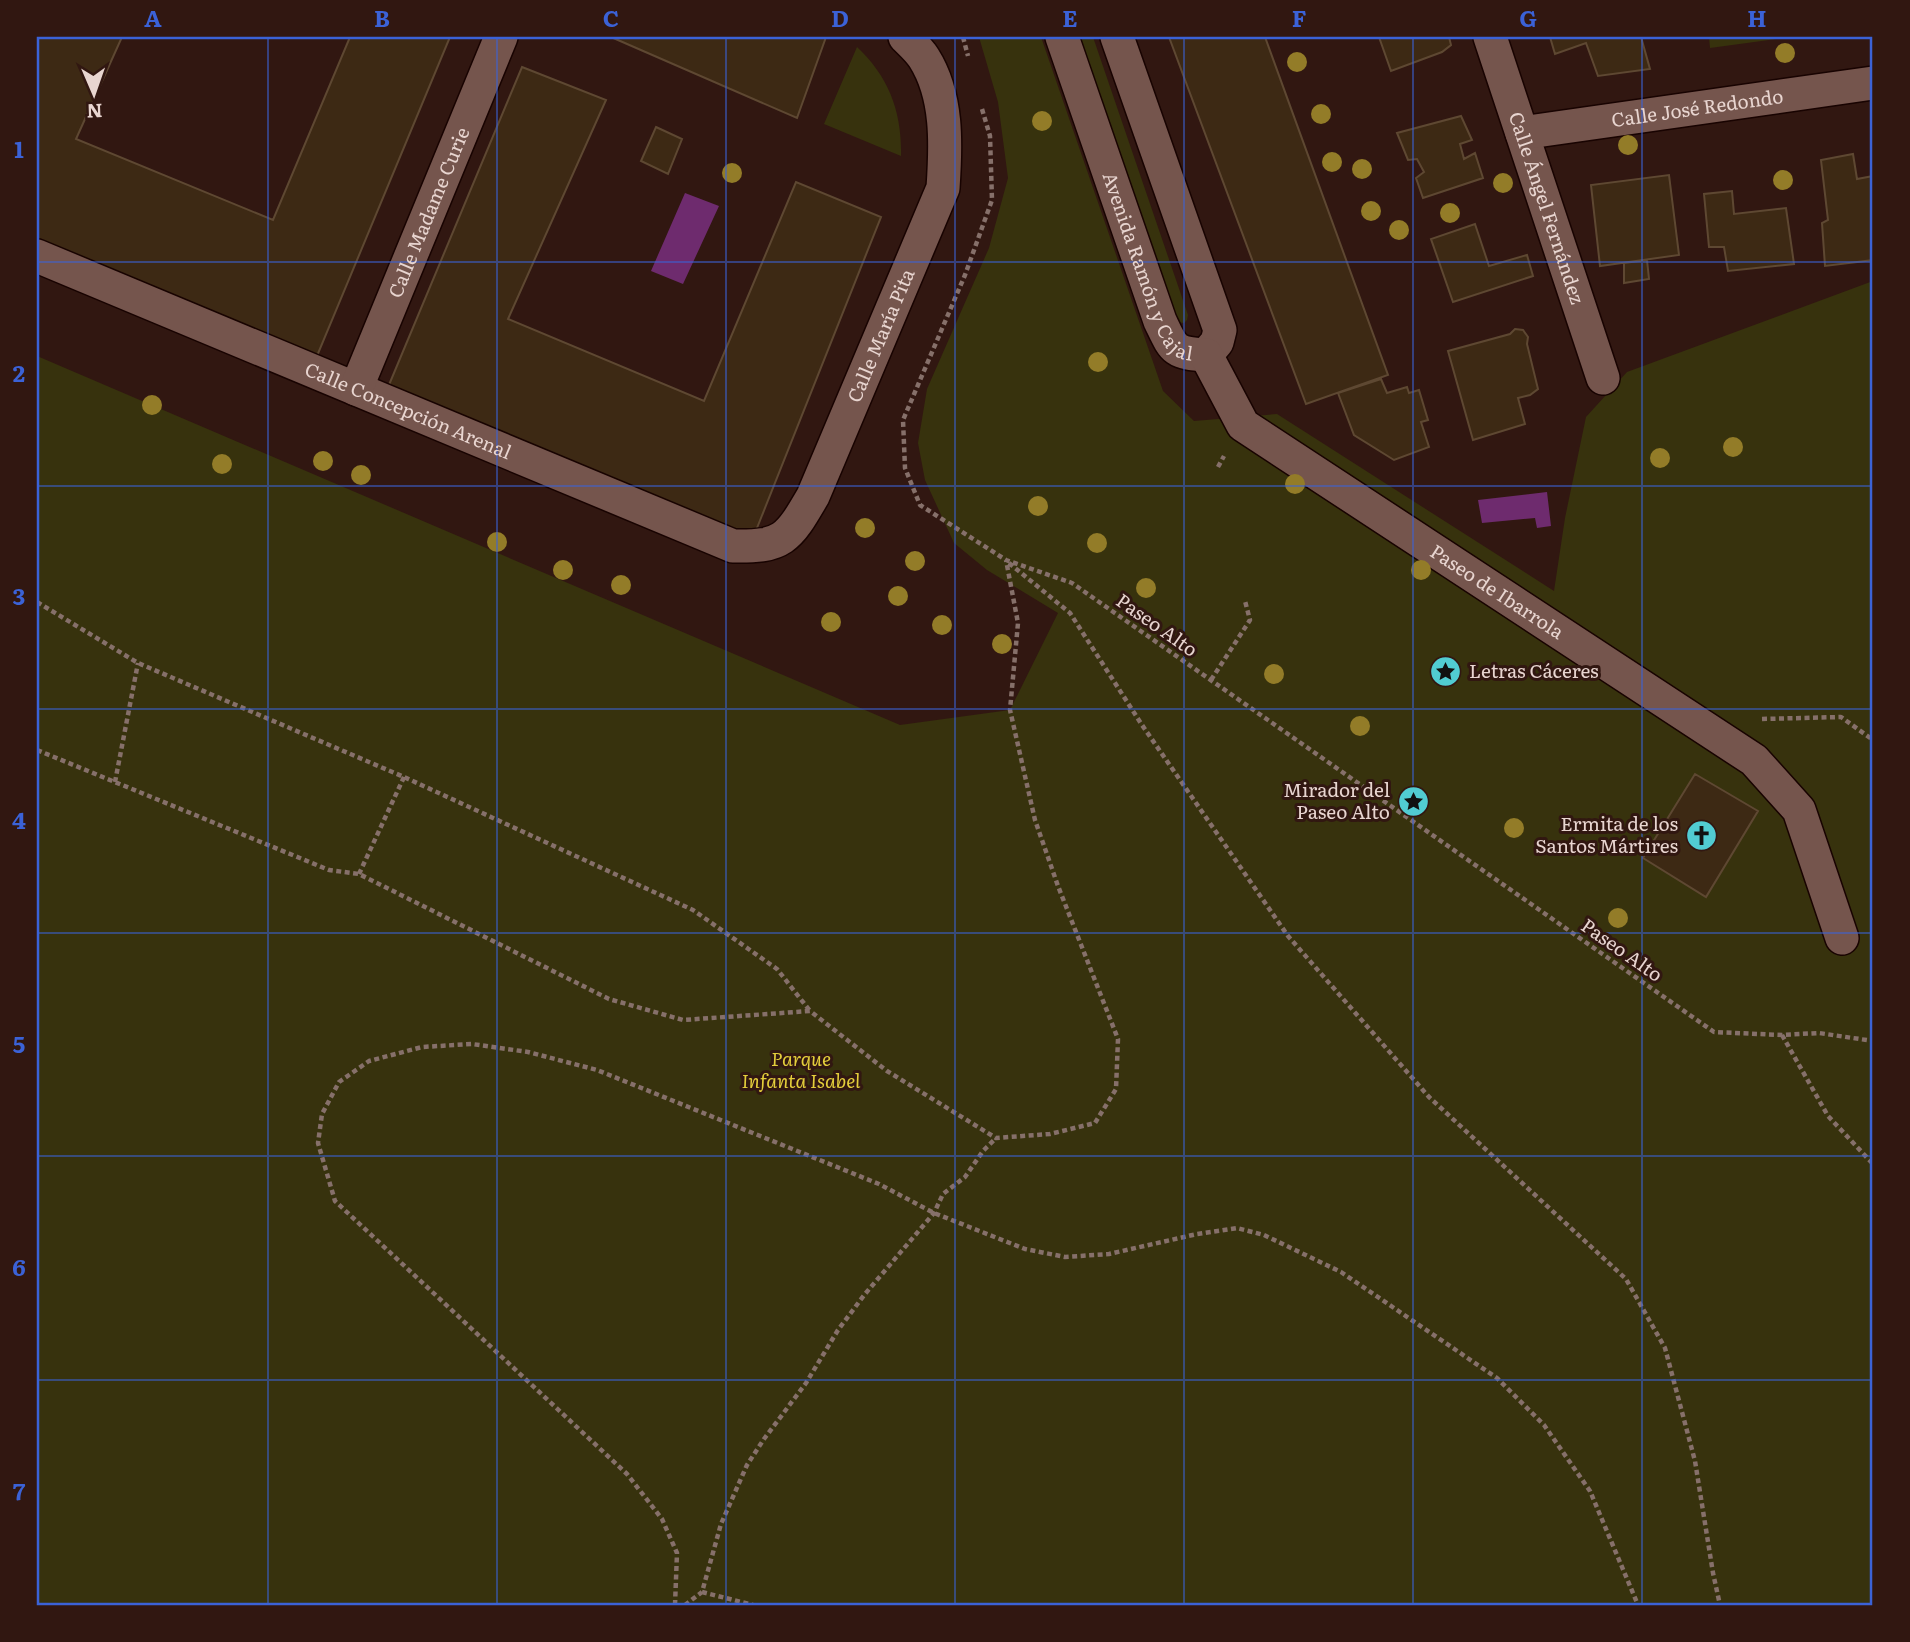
<svg xmlns="http://www.w3.org/2000/svg" width="1910" height="1642" font-family="Literata,serif">
<style>
.green{fill:#37320d}
.water{fill:#6e2b6e}
.building{fill:#3d2914;stroke:#5e4832;stroke-width:2}
.lines{fill:none;stroke-linecap:round;stroke-linejoin:round}
.minor-casing{stroke:#180301;stroke-width:36}
.path{stroke:#86706a;stroke-width:4.5;stroke-dasharray:5 3.5;stroke-linecap:butt}
.minor{stroke:#75554d;stroke-width:33}
.tree{fill:#937c28}
.grid{fill:none;stroke:#3b62d7;stroke-width:2;stroke-opacity:0.55}
.labels{text-anchor:middle;stroke-width:6;stroke-linejoin:round;paint-order:stroke}
.street-label{font-size:19px;fill:#e8d5d0;stroke:#311711}
.poi-label{font-size:19px;fill:#e8d5d0;stroke:#311711;text-anchor:end}
.park-label{font-size:19px;font-style:italic;fill:#e4ce3b;stroke:#311711}
.neatline{fill:none;stroke:#3b62d7;stroke-width:2.5}
.grid-label{font-size:23px;text-anchor:middle;font-weight:bold;fill:#3b62d7}
</style>
<rect width="100%" height="100%" fill="#311711"/>
<!-- green -->
<path class="green" d="M979,37H1041L1163,391L1194,421L1277,414L1554,591L1565,518L1586,417L1627,372L1873,281V1605H37V356L900,725L1010,710L1058,613L987,570L954,543L925,480L918,443L927,389L989,248L1008,178L998,102Z
M1077,37H1093L1188,315L1187,320L1184,323L1176,322Z
M1709,37H1791L1710,48Z
M857,47C889,77 902,112 901,156L824,124Z"/>
<!-- water -->
<path class="water" d="M685,193L719,206L683,284L651,271Z
M1547,492L1551,526L1537,528L1535,518L1482,523L1478,500Z"/>
<!-- building -->
<path class="building" d="M37,37H122L76,139L273,220L350,37H450L317,356L37,245Z
M611,37H826L797,118Z
M1169,37H1265L1388,375L1306,404Z
M1379,37H1449L1451,45L1442,52L1391,71Z
M1550,37H1641L1650,69L1598,76L1586,43L1555,54Z
M522,67L606,100L508,319L704,401L796,182L881,217L753,538L386,392Z
M1461,116L1472,140L1460,144L1464,159L1475,153L1483,178L1423,198L1416,178L1424,172L1417,159L1408,160L1397,133Z
M656,127L682,139L668,174L641,161Z
M1853,154L1857,179L1873,176V260L1825,266L1822,223L1828,220L1821,160Z
M1669,175L1679,255L1600,266L1591,185Z
M1732,191L1734,214L1786,208L1794,264L1728,271L1724,247H1709L1704,194Z
M1475,224L1489,266L1527,255L1533,276L1453,302L1431,239Z
M1647,260L1649,279L1624,283V263Z
M1515,329L1523,330L1528,337L1527,344L1538,389L1530,395L1518,398L1525,424L1473,440L1448,351L1510,334Z
M1381,379L1387,393L1407,387L1409,393L1419,390L1428,420L1421,422L1429,447L1394,460L1354,435L1338,393Z
M1695,774L1758,811L1706,897L1643,858Z"/>
<g class="lines">
<defs>
<g id="minor">
<path id="s1" d="M1062,37L1160,321C1174,350 1173,353 1206,355"/>
<path d="M1117,37L1220,330L1217,342L1206,355"/>
<path id="s2" d="M1490,37L1603,378"/>
<path id="s3" d="M1522,133L1873,83"/>
<path id="s4" d="M37,256L733,546C783,547 788,539 813,496L943,188C946,145 948,96 924,58C919,50 911,43 905,37"/>
<path id="s5" d="M1206,355L1243,425L1754,760L1799,810L1842,938"/>
<path id="s6" d="M356,389L501,37"/>
</g>
</defs>
<!-- minor casing -->
<use href="#minor" class="minor-casing"/>
<!-- path -->
<path class="path" d="M963,37L968,56
M982,109L990,136L992,200L965,275L903,420L905,468L920,505L1006,560L1072,583L1714,1032L1782,1035L1819,1033L1873,1041
M1218,467L1224,456
M1009,563L1070,613L1142,725L1288,936L1429,1097L1626,1279L1665,1348L1695,1461L1713,1573L1720,1605
M37,602L138,663L404,777L693,910L777,969L810,1011
M1211,680L1250,620L1245,601
M1762,719L1841,717L1873,740
M37,750L329,870L359,874L609,999L683,1020L810,1011L887,1071L996,1138L1050,1134L1095,1123L1116,1089L1118,1039L1058,886L1035,820L1010,710L1018,623L1006,560
M115,782L138,663
M359,874L404,777
M1782,1035L1828,1116L1873,1164
M702,1592L753,1605
M675,1605L677,1553L662,1519L627,1474L335,1201L318,1143L322,1114L339,1082L369,1061L422,1047L472,1044L528,1052L597,1070L879,1184L934,1213L1025,1249L1065,1257L1109,1254L1197,1234L1237,1228L1264,1235L1341,1272L1497,1378L1544,1425L1590,1491L1638,1605
M685,1605L702,1592L721,1524L747,1465L764,1439L806,1383L838,1330L865,1294L934,1213L943,1194L965,1177L983,1151L996,1138"/>
<!-- minor -->
<use href="#minor" class="minor"/>
</g>
<!-- trees -->
<g class="tree">
<circle cx="1785" cy="53" r="10"/>
<circle cx="1297" cy="62" r="10"/>
<circle cx="1321" cy="114" r="10"/>
<circle cx="1042" cy="121" r="10"/>
<circle cx="1628" cy="145" r="10"/>
<circle cx="1332" cy="162" r="10"/>
<circle cx="1362" cy="169" r="10"/>
<circle cx="732" cy="173" r="10"/>
<circle cx="1783" cy="180" r="10"/>
<circle cx="1503" cy="183" r="10"/>
<circle cx="1371" cy="211" r="10"/>
<circle cx="1450" cy="213" r="10"/>
<circle cx="1399" cy="230" r="10"/>
<circle cx="1098" cy="362" r="10"/>
<circle cx="152" cy="405" r="10"/>
<circle cx="1733" cy="447" r="10"/>
<circle cx="1660" cy="458" r="10"/>
<circle cx="323" cy="461" r="10"/>
<circle cx="222" cy="464" r="10"/>
<circle cx="361" cy="475" r="10"/>
<circle cx="1295" cy="484" r="10"/>
<circle cx="1038" cy="506" r="10"/>
<circle cx="865" cy="528" r="10"/>
<circle cx="497" cy="542" r="10"/>
<circle cx="1097" cy="543" r="10"/>
<circle cx="915" cy="561" r="10"/>
<circle cx="563" cy="570" r="10"/>
<circle cx="1421" cy="570" r="10"/>
<circle cx="621" cy="585" r="10"/>
<circle cx="1146" cy="588" r="10"/>
<circle cx="898" cy="596" r="10"/>
<circle cx="831" cy="622" r="10"/>
<circle cx="942" cy="625" r="10"/>
<circle cx="1002" cy="644" r="10"/>
<circle cx="1274" cy="674" r="10"/>
<circle cx="1360" cy="726" r="10"/>
<circle cx="1514" cy="828" r="10"/>
<circle cx="1618" cy="918" r="10"/>
</g>
<!-- grid -->
<path class="grid" d="M268,37V1605M497,37V1605M726,37V1605M955,37V1605M1184,37V1605M1413,37V1605M1642,37V1605M37,262H1873M37,486H1873M37,709H1873M37,933H1873M37,1156H1873M37,1380H1873"/>
<!-- icons -->
<defs>
<symbol id="sight-disc" viewBox="-11 -11 22 22"><circle r="9.5" fill="#51ccd2" stroke="#311711"/><path d="M0-6L1.8-2.2L6-1.7L2.9 1.2L3.7 5.4L0 3.3L-3.7 5.4L-2.9 1.2L-6-1.7L-1.8-2.2Z" fill="#111"/></symbol>
<symbol id="church-disc" viewBox="-11 -11 22 22"><circle r="9.5" fill="#51ccd2" stroke="#311711"/><path d="M-1.2-6h2.4v3.5h3.3v2.4h-3.3V6h-2.4V-.1h-3.3v-2.4h3.3Z" fill="#111"/></symbol>
</defs>
<g fill-rule="evenodd">
<use href="#sight-disc" x="1428" y="654" width="35" height="35"/>
<use href="#sight-disc" x="1396" y="784" width="35" height="35"/>
<use href="#church-disc" x="1684" y="818" width="35" height="35"/>
</g>
<g class="labels">
<!-- street labels -->
<g class="street-label">
<text dy="7" stroke="none"><textPath href="#s3" startOffset="177">Calle José Redondo</textPath></text>
<text dy="7" stroke="none"><textPath href="#s2" startOffset="180">Calle Ángel Fernández</textPath></text>
<text dy="7" stroke="none"><textPath href="#s6" startOffset="191">Calle Madame Curie</textPath></text>
<text dy="7" stroke="none"><textPath href="#s1" startOffset="247">Avenida Ramón y Cajal</textPath></text>
<text dy="7" stroke="none"><textPath href="#s4" startOffset="1031">Calle María Pita</textPath></text>
<text dy="7" stroke="none"><textPath href="#s4" startOffset="402">Calle Concepción Arenal</textPath></text>
<text dy="7" stroke="none"><textPath href="#s5" startOffset="383">Paseo de Ibarrola</textPath></text>
<text transform="translate(1157 625) rotate(35)" y="7">Paseo Alto</text>
<text transform="translate(1622 950) rotate(35)" y="7">Paseo Alto</text>
</g>
<!-- poi labels -->
<g class="poi-label">
<text x="1469" y="678" text-anchor="start">Letras Cáceres</text>
<text x="1390" y="797">Mirador del<tspan x="1390" dy="22">Paseo Alto</tspan></text>
<text x="1678" y="831">Ermita de los<tspan x="1678" dy="22">Santos Mártires</tspan></text>
</g>
<!-- park labels -->
<g class="park-label">
<text x="801" y="1066">Parque<tspan x="801" dy="22">Infanta Isabel</tspan></text>
</g>
</g>
<!-- border -->
<rect width="1910" height="1642" fill="none" stroke="#311711" stroke-width="77"/>
<!-- north arrow -->
<g transform="translate(94 94) rotate(178)" stroke="#311711" stroke-width="5" paint-order="stroke">
<path d="M0-5L12 26L0 18L-12 26Z" fill="#e8d5d0"/>
<text y="-10" font-size="19" font-weight="bold" text-anchor="middle" fill="#e8d5d0">N</text>
</g>
<rect x="38" y="38" width="1833" height="1566" class="neatline"/>
<g class="grid-label">
<text x="153" y="27">A</text>
<text x="382" y="27">B</text>
<text x="611" y="27">C</text>
<text x="840" y="27">D</text>
<text x="1070" y="27">E</text>
<text x="1299" y="27">F</text>
<text x="1528" y="27">G</text>
<text x="1757" y="27">H</text>
<text x="19" y="158">1</text>
<text x="19" y="382">2</text>
<text x="19" y="605">3</text>
<text x="19" y="829">4</text>
<text x="19" y="1053">5</text>
<text x="19" y="1276">6</text>
<text x="19" y="1500">7</text>
</g>
</svg>
